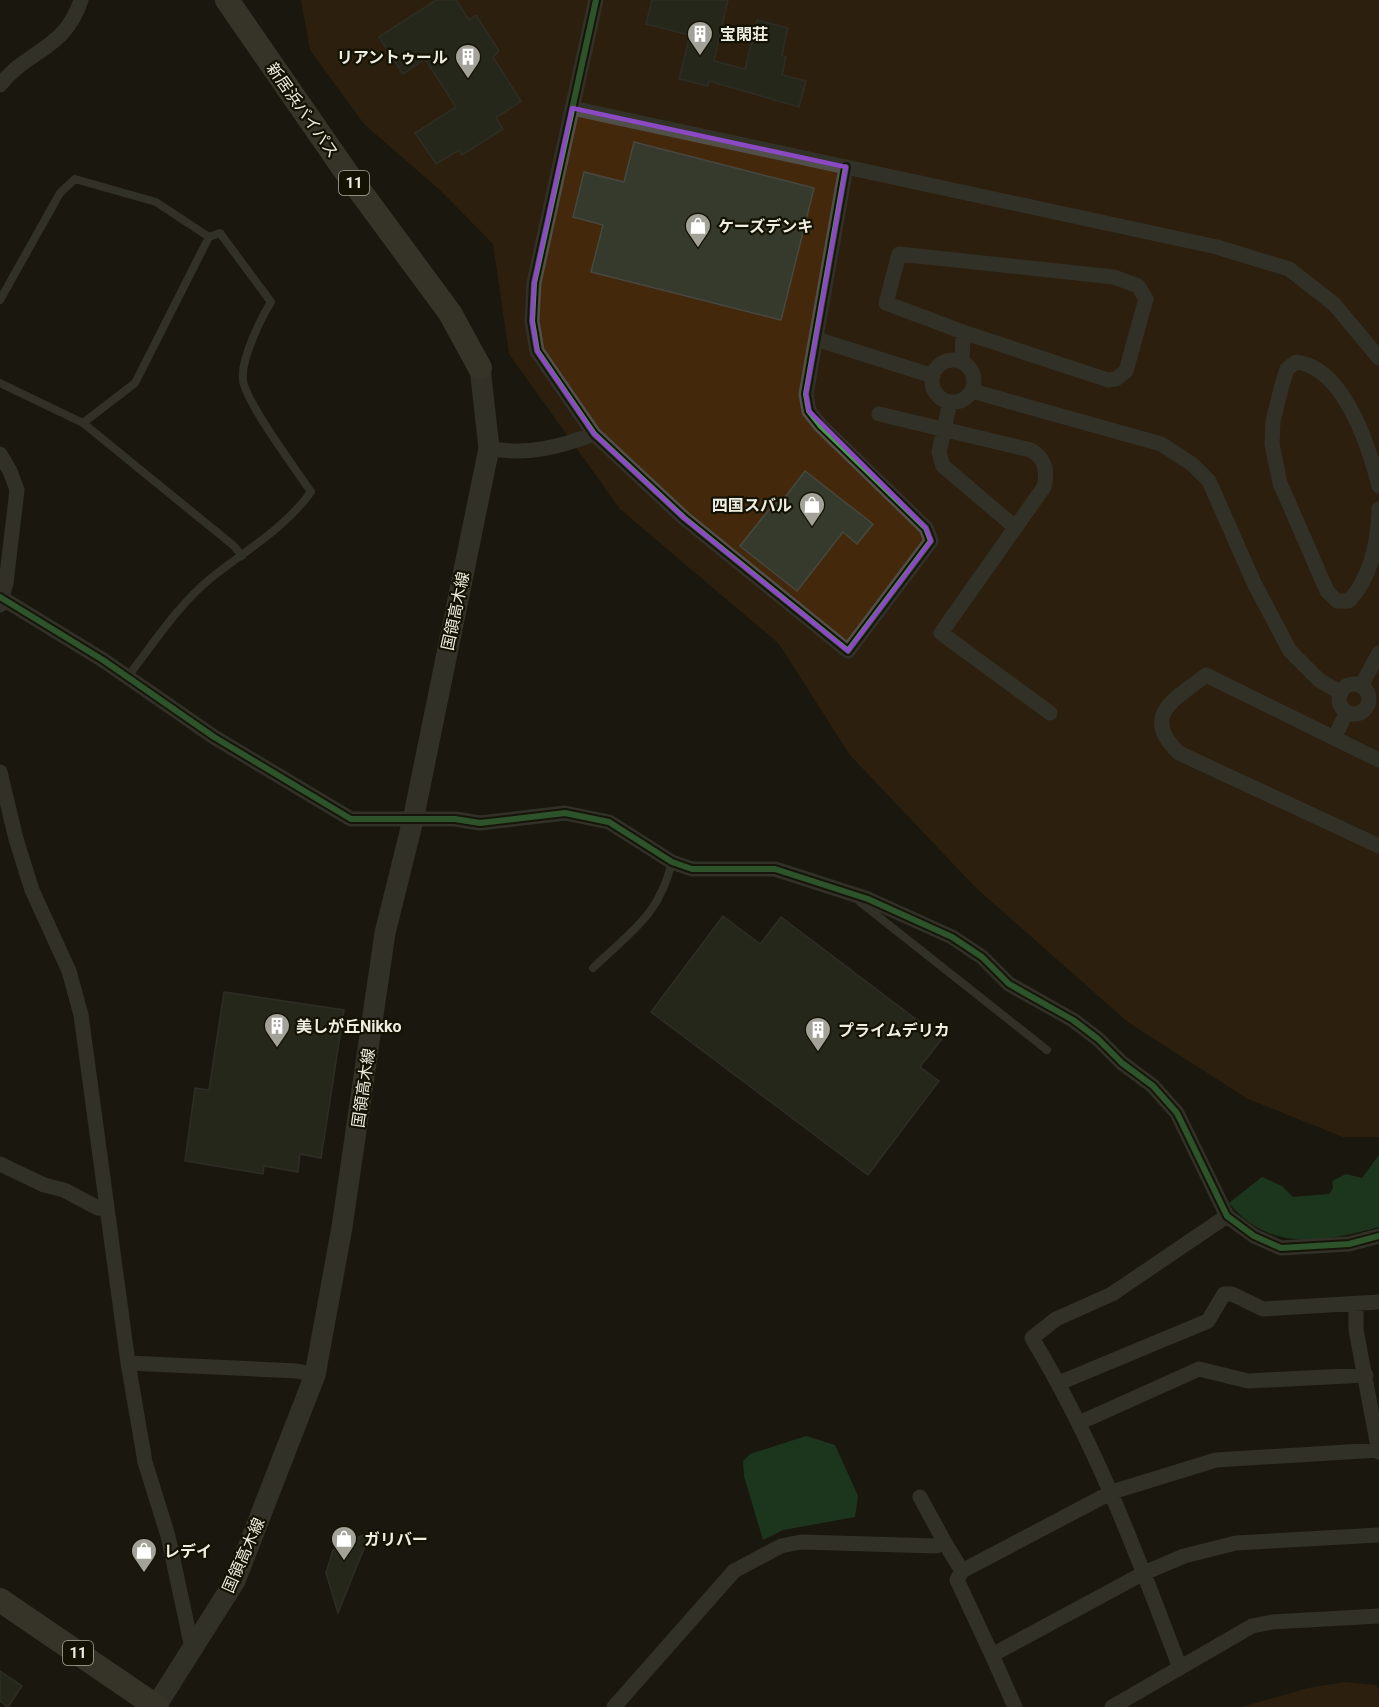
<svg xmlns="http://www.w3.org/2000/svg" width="1379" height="1707" font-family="Roboto,'Noto Sans JP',sans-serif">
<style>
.green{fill:#43280c}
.water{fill:#1f5c31}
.building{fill:#363a2c;stroke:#474840;stroke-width:1.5}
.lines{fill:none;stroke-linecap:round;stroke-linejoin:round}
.service{stroke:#505048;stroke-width:8}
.minor{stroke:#505048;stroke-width:15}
.secondary{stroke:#505048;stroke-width:21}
.trunk{stroke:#5a584b;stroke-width:24}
.cycleway-casing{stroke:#141303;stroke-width:10}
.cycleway{stroke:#469c4c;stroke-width:6}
.marked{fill:none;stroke:#8c49c4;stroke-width:4.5;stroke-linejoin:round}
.labels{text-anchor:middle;stroke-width:4.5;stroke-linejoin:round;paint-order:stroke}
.shield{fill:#141303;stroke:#acac9f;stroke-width:1.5}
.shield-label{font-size:15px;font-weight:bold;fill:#edede2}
.poi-label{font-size:16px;font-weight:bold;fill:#edede2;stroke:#141303;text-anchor:start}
.street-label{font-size:16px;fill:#edede2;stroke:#141303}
</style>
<rect width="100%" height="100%" fill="#19180e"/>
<!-- green -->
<path class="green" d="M301,0H1379V1137H1343L1248,1099L1129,1023L975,887L850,755L779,644L620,509L509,354L493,244L442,192L364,124L310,50Z
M1345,1682L1376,1685L1379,1689V1707H1242L1308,1688Z"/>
<!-- water -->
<path class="water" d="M1379,1155V1227C1323,1242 1270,1253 1229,1203L1262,1177L1282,1186L1293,1197L1329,1194L1333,1188L1332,1181L1346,1174L1362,1178Z
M806,1436L835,1445L858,1496L855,1517L783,1530L763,1540L744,1476L743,1461L750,1454Z"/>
<!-- building -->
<path class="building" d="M436,0H456L469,20L476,15L499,51L493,57L521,101L496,118L503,129L462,155L459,150L436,164L415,133L456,107L425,59L403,74L379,37Z
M652,0H728L714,61L745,69L757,20L788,28L782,55L786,57L782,75L806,81L799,107L709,81L708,86L679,79L690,35L646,24Z
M634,142L814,188L781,320L591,272L603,225L573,217L584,172L624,182Z
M805,471L873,524L857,544L843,532L797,591L740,546L775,502L780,504Z
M723,916L760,944L781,917L942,1039L920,1067L939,1081L868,1175L651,1012Z
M224,992L344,1010L321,1158L300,1154L298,1172L264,1166L263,1174L185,1161L195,1088L209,1090Z
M371,1531L338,1613L326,1573L333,1550Z
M0,1671L22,1686L8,1707L0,1701Z"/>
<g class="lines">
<!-- service -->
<path class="service" d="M0,300L60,193L75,179L156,202L209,237
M0,383L83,423L234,546L242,556
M83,423L135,383L209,237L220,233L271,302C261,318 240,361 243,380C246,403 295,468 311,492C284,529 246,550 211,578C178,605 154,643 128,676
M860,902L1047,1050
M593,968C631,931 659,916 672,862"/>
<!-- minor -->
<path class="minor" d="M596,0L534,283L532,321L537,351L594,434L684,518L848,651L931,541L926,528L820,425L809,411L806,394L846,167
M0,85C27,50 65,50 81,0
M572,108L1217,247L1289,269L1334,304L1379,358
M816,339L933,376
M932 381a21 21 0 1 1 42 0a21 21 0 1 1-42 0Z
M962,362L963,332L886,303L899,254L1114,277L1138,286L1146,299L1126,371L1116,379L1108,380L963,332
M972,391L1161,444L1192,464L1209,481L1254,583L1290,651L1319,680L1341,693
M950,402L939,452L943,466L1015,527
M879,414L1031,450C1045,459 1048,470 1044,487L941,633L1050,713
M489,448C525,456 560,447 594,434
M0,454L10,471L17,490L6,583L0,605
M1379,486C1369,447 1344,367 1296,362L1287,369L1282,385L1273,421L1272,444L1280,483L1327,591L1337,601H1349C1372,576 1378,542 1379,509
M0,597L103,660L214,737L351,819H455L480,823L565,813L609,822L672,862L692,869H775L868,899L952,937L982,957L1009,984L1073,1020L1098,1039L1122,1063L1153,1086L1177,1113L1227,1216L1254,1236L1281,1248L1349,1244L1379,1236
M1339 699a15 15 0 1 1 30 0a15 15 0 1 1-30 0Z
M1361,686L1379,653
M1347,712L1334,738L1379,760
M1334,738L1206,675C1176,699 1139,715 1179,753L1379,846
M0,772L16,839L32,890L69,971L81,1015L128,1363L145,1462L168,1536L192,1648
M0,1164L44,1185L64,1190L98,1208L107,1209
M1356,1304V1330L1379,1452
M128,1363L297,1371L315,1375
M1059,1383L1208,1321L1224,1294H1232L1263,1309L1379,1302
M1079,1423L1199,1369L1248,1381L1366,1375
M945,1543L962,1571L1112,1492L1216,1460L1379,1450
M962,1571L957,1580L992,1655L1144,1573L1184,1556L1236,1543L1379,1535
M992,1655L1015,1707
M1180,1668C1137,1554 1095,1442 1032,1338L1056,1319L1112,1294L1227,1216
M614,1707L734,1571L781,1546L801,1542L936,1546L945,1543L920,1497
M1112,1707L1252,1626L1272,1622L1379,1616"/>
<!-- secondary -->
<path class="secondary" d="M156,1706L235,1581L315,1375L342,1227L385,933L413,820L489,448L480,368"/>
<!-- trunk -->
<path class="trunk" d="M227,0L346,172L450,313L480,368
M0,1600L157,1707"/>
<defs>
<path id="cycleway" d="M596,0L534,283L532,321L537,351L594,434L684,518L848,651L931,541L926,528L820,425L809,411L806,394L846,167
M0,597L103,660L214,737L351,819H455L480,823L565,813L609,822L672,862L692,869H775L868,899L952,937L982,957L1009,984L1073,1020L1098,1039L1122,1063L1153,1086L1177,1113L1227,1216L1254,1236L1281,1248L1349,1244L1379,1236"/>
</defs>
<!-- cycleway casing -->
<use href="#cycleway" class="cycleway-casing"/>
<!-- cycleway -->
<use href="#cycleway" class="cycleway"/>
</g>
<!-- marked area -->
<path d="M0 0H1379V1707H0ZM572,108L846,167L806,394L809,411L926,528L931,541L848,651L684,518L594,434L537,351L532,321L534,283Z" fill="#19180e" fill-opacity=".55" fill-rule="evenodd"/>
<path class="marked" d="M572,108L846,167L806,394L809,411L926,528L931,541L848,651L684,518L594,434L537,351L532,321L534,283Z"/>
<!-- icons -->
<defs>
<symbol id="building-pin" viewBox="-11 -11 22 30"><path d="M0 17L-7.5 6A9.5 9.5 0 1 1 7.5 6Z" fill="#a3a298" stroke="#141303"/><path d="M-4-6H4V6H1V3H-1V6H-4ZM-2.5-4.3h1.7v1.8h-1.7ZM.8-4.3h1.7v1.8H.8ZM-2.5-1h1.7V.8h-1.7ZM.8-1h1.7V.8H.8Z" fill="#fff"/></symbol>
<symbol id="shop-pin" viewBox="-11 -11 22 30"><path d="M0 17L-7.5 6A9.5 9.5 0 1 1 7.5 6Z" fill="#a3a298" stroke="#141303"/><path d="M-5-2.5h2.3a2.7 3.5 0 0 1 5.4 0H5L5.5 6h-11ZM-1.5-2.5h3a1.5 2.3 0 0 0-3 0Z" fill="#fff"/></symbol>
</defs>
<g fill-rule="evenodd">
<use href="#building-pin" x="685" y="19" width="30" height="40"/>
<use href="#building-pin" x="453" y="42" width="30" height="40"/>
<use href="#shop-pin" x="683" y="211" width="30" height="40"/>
<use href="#shop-pin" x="797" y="490" width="30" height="40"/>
<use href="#building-pin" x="262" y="1011" width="30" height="40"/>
<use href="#building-pin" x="803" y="1015" width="30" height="40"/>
<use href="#shop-pin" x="329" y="1524" width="30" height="40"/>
<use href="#shop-pin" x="129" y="1536" width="30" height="40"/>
</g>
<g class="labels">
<!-- shield labels -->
<g class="shield">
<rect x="339" y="171" width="30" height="24" rx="4.5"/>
<rect x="63" y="1641" width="30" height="24" rx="4.5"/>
</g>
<g class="shield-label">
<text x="354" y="188">11</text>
<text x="78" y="1658">11</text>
</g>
<!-- poi labels -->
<g class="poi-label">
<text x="720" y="40">宝閑荘</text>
<text x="448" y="63" text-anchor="end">リアントゥール</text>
<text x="718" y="232">ケーズデンキ</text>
<text x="792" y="511" text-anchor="end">四国スバル</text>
<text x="296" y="1032">美しが丘Nikko</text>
<text x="838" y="1036">プライムデリカ</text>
<text x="364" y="1545">ガリバー</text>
<text x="164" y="1557">レデイ</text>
</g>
<!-- street labels -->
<g class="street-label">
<text transform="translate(303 110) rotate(55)" y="6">新居浜バイパス</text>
<text transform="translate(455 611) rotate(-78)" y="6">国領高木線</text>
<text transform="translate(363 1088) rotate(-82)" y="6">国領高木線</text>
<text transform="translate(243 1555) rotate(-66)" y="6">国領高木線</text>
</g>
</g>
</svg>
